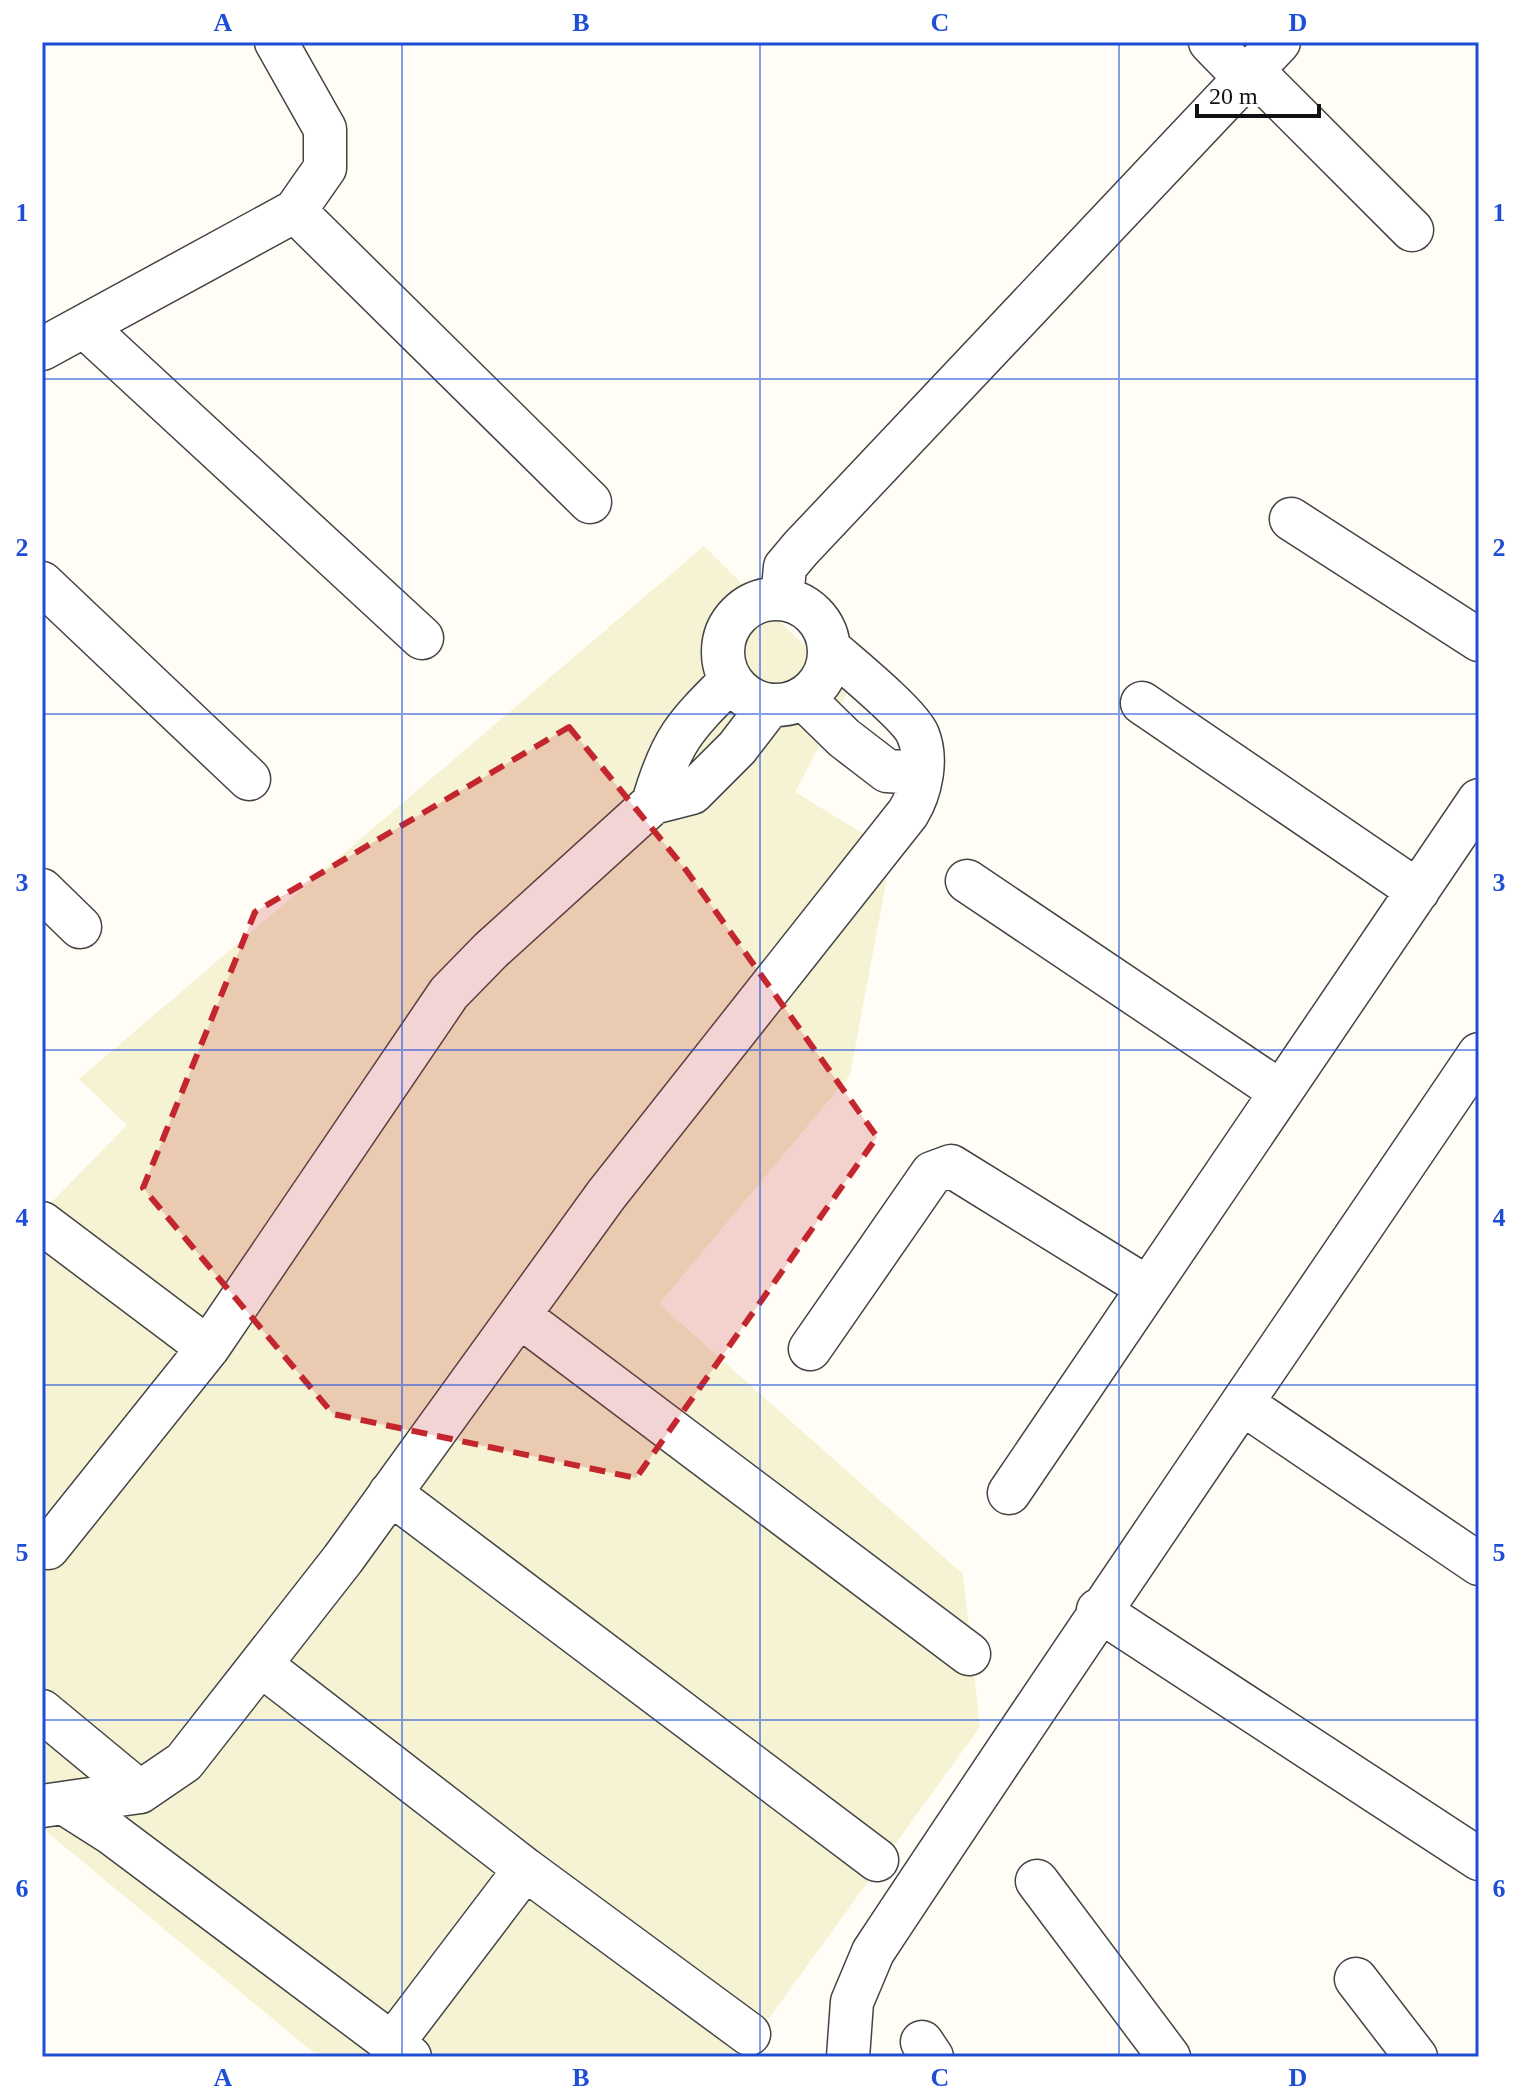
<svg xmlns="http://www.w3.org/2000/svg" width="1521" height="2099" font-family="Georgia,serif">
<style>
.farmland{fill:#f6f3d4}
.lines{fill:none;stroke-linecap:round;stroke-linejoin:round}
.minor-casing{stroke:#444;stroke-width:45}
.minor{stroke:#fff;stroke-width:42}
.marked{fill:#c4262e;fill-opacity:0.2;stroke:#c4262e;stroke-width:6;stroke-dasharray:16 10;stroke-linejoin:round}
.grid{fill:none;stroke:#1d4ed8;stroke-width:2;stroke-opacity:0.55}
.neatline{fill:none;stroke:#1d4ed8;stroke-width:3}
.grid-label{font-size:26px;text-anchor:middle;font-weight:bold;fill:#1d4ed8}
</style>
<rect width="100%" height="100%" fill="#fffdf5"/>
<!-- farmland -->
<path class="farmland" d="M704,546L849,690L795,792L892,851L850,1075L659,1304L963,1574L980,1727L741,2057H319L42,1828V1212L127,1125L79,1079Z"/>
<g class="lines">
<defs>
<path id="minor" d="M1210,42L1245,78
M1252,70L1412,230
M295,211L590,502
M84,326L422,638
M42,349L295,211L325,168V129L276,42
M1291,519L1479,640
M42,583L249,779
M782,599L785,567L801,548L1279,42
M723 652a53 53 0 1 1 106 0a53 53 0 1 1-106 0Z
M803,698L844,738L887,771L922,773
M1142,703L1418,891
M653,803C671,740 685,726 730,681
M967,881L1281,1092
M42,890L80,927
M42,1223L208,1348
M521,1317L969,1654
M810,1349L932,1173L951,1166L1148,1288
M1243,1404L1479,1564
M390,1493L877,1860
M1009,1493L1479,800
M48,1548L208,1348L449,993L491,950L653,803L692,793L737,748L770,705
M1098,1610L1479,1859
M261,1665L525,1869L749,2034
M42,1711L140,1792
M67,1805L111,1833L410,2057
M42,1806L140,1792L184,1762L343,1559L606,1195L908,813C921,792 928,759 918,735C911,716 847,664 829,648
M1037,1881L1169,2057
M1356,1979L1416,2057
M922,2042L932,2057
M392,2044L525,1869
M848,2057L852,2002L873,1952C1072,1650 1277,1353 1479,1054"/>
</defs>
<!-- minor casing -->
<use href="#minor" class="minor-casing"/>
<!-- minor -->
<use href="#minor" class="minor"/>
</g>
<!-- marked area -->
<path class="marked" d="M569,727L686,870L877,1137L636,1478L333,1414L143,1188L255,912Z"/>
<!-- grid -->
<path class="grid" d="M402,42V2057M760,42V2057M1119,42V2057M42,379H1479M42,714H1479M42,1050H1479M42,1385H1479M42,1720H1479"/>
<!-- border -->
<rect width="1521" height="2099" fill="none" stroke="#ffffff" stroke-width="88"/>
<!-- scale -->
<path d="M1197 104v12h122v-12" fill="none" stroke="#111111" stroke-width="4"/>
<text x="1209" y="104" font-size="24" fill="#111111" stroke="#ffffff" stroke-width="6" paint-order="stroke">20 m</text>
<rect x="44" y="44" width="1433" height="2011" class="neatline"/>
<g class="grid-label">
<text x="223" y="31">A</text>
<text x="581" y="31">B</text>
<text x="940" y="31">C</text>
<text x="1298" y="31">D</text>
<text x="22" y="221">1</text>
<text x="1499" y="221">1</text>
<text x="22" y="556">2</text>
<text x="1499" y="556">2</text>
<text x="22" y="891">3</text>
<text x="1499" y="891">3</text>
<text x="22" y="1226">4</text>
<text x="1499" y="1226">4</text>
<text x="22" y="1561">5</text>
<text x="1499" y="1561">5</text>
<text x="22" y="1897">6</text>
<text x="1499" y="1897">6</text>
<text x="223" y="2086">A</text>
<text x="581" y="2086">B</text>
<text x="940" y="2086">C</text>
<text x="1298" y="2086">D</text>
</g>
</svg>
